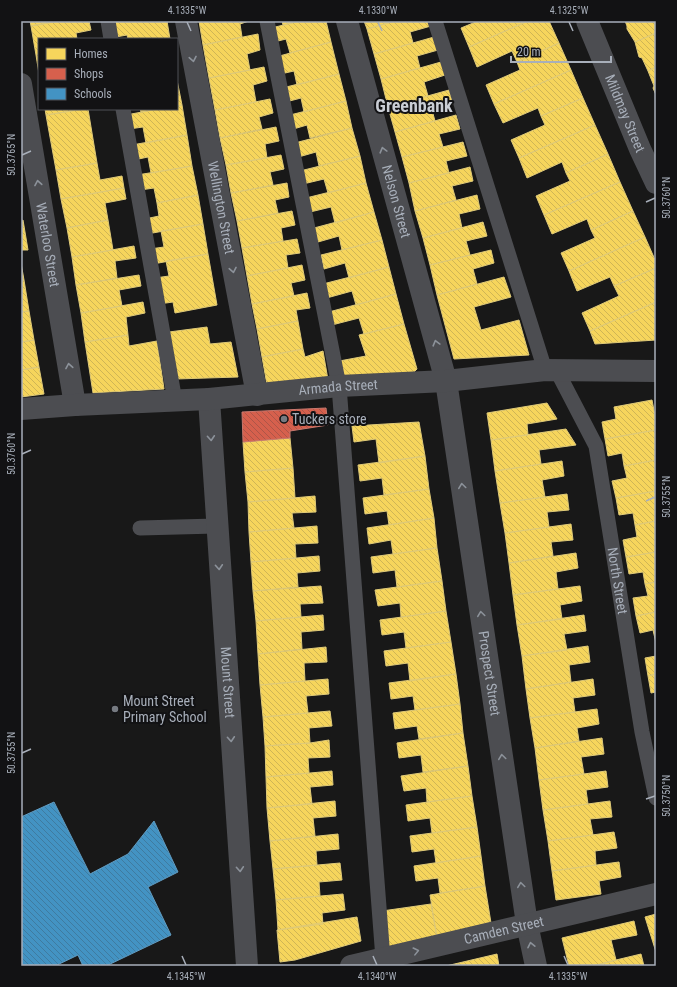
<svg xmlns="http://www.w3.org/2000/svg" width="677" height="987" font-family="'Roboto Condensed',sans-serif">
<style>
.homes{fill:url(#homes-back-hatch);stroke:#dfca78}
.shops{fill:url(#shops-back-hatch);stroke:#c8786e}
.schools{fill:url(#schools-back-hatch);stroke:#619bc0}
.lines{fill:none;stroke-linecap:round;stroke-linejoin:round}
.lane{stroke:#4c4d51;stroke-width:15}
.street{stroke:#4c4d51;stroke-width:22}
.oneway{stroke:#8c929a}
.ticks{fill:none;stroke:#a8afba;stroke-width:1.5}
.poi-dot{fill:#767a81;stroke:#121214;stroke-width:1.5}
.labels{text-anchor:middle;stroke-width:4;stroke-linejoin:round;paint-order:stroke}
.street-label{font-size:14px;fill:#a8afba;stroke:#121214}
.poi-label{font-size:14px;fill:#a8afba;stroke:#121214;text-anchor:start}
.district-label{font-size:18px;font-weight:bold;fill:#caced5;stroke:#121214}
.neatline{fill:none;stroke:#a8afba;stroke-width:1.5}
.ticks-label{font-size:10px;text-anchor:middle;fill:#a8afba}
</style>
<defs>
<pattern id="homes-back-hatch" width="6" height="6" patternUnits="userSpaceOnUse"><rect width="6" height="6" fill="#f6d55c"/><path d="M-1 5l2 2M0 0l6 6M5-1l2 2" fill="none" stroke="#cfb555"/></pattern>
<pattern id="shops-back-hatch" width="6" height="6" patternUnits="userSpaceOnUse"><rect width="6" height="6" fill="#d6604d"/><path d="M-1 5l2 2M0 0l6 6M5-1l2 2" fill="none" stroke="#ad5548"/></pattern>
<pattern id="schools-back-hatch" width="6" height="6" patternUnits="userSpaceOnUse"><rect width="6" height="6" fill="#4393c3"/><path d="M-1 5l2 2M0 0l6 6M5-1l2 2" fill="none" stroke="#3f7ba0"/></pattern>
</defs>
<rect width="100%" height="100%" fill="#181818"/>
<!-- homes -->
<path class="homes" d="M30,21H59L31,26Z
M59,21H89L91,30L76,33L77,39H39V54L36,55L31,26Z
M119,21H167L170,39H128L127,35L110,38L107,23Z
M199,21H249L240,24L242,37L203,45Z
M282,21H300L283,25Z
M300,21H326L331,42L290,53L286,39L270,43L267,29Z
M364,21H395L367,29Z
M395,21H430L431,26L410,32L413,43L374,54L367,29Z
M478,21H528L469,47L461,28Z
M528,21H549L559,43L517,62L512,51L477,67L469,47Z
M625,21H656V33L635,42L627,29V26Z
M656,33V67L648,71L642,58L639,57L635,42Z
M258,34L260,50L247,54L250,70L209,78L203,45Z
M434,37L438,50L417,56L420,68L381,79L374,54Z
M331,42L339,74L297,85L294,71L276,75L272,58Z
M559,43L571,70L494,104L486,85L520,70L517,62Z
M39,54V74L36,55Z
M441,62L445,75L424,82L428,96L388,107L381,79Z
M264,67L267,81L253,85L256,102L215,110L209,78Z
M656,67V95L653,88L654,86L648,71Z
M571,70L583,98L541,116L538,108L503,123L494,104Z
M339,74L346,101L304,112L301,98L282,103L278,89Z
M177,80L182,105L177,106Z
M449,90L453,104L432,110L435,121L395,132L388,107Z
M583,98L595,125L519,158L511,140L545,125L541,116Z
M270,99L273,113L259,117L262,129L220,138L215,110Z
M346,101L352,128L310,138L307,125L290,130L286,116Z
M182,105L187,135L146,143L143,127L129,129L126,115L158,109H177V106Z
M45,109H84L46,115Z
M84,109H88L97,163L56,170L46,115Z
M140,109H158L141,112Z
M456,115L460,129L439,134L443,147L402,157L395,132Z
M595,125L608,154L566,173L562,162L527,178L519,158Z
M276,127L279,141L265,144L267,158L226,165L220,138Z
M352,128L360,156L319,166L316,152L295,158L291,144Z
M187,135L192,166L151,173L148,157L134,160L132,145Z
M463,142L467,156L446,161L449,173L409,183L402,157Z
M608,154L620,182L544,215L536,196L570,181L566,173Z
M281,155L284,169L270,172L273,185L231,193L226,165Z
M360,156L366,183L328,193L324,179L303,184L300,171Z
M97,163L100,180L122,176L124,188L61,199L56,170Z
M192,166L198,195L157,203L154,188L140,190L137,175Z
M470,167L473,181L452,186L456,200L415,211L409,183Z
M620,182L633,211L591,230L587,219L552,234L544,215Z
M287,183L289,197L275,200L278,213L237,221L231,193Z
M366,183L374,212L335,223L331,207L310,212L306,198Z
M124,188L126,199L105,203L108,220L67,228L61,199Z
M198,195L203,224L147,234L145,219L159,216L157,203Z
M477,195L480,209L459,214L462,228L423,238L415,211Z
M292,211L295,225L281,228L283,241L242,248L237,221Z
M633,211L645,237L569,271L561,253L595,238L591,230Z
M374,212L382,240L342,250L339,236L318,242L314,228Z
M23,220L28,250H21V221Z
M108,220L113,250L72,257L67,228Z
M483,222L487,236L466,241L470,255L430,265L423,238Z
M203,224L208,254L153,264L150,249L164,247L161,231Z
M645,237L656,262V268L614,286L610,277L577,291L569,271Z
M297,239L300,253L286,255L288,268L247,276L242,248Z
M382,240L389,267L349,278L345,263L324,269L321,255Z
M134,246L136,258L115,261L117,278L76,285L72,257Z
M491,250L494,263L473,269L477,284L437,295L430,265Z
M208,254L217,305L175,313L173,302L159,304L155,278L169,276L166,261Z
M21,263L24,280L21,281Z
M302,265L305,280L291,283L294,296L252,304L247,276Z
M389,267L396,294L356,305L352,291L323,299L319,285Z
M656,268V302L590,331L582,313L619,296L614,286Z
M139,275L141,286L119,290L122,306L81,313L76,285Z
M504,277L511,297L474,307L481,330L519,320L529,355L454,359L437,295Z
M24,280L29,311L21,312V281Z
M307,293L310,308L296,310L298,321L257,329L252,304Z
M396,294L404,324L364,334L359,318L328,326L325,313Z
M143,302L145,313L126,317L128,335L85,342L81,313Z
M656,302V340L595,344L590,331Z
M29,311L34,340L21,342V312Z
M298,321L303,349L262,357L257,329Z
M404,324L417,369L411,375L338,379L334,362L366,356L359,335Z
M207,327L210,344L231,342L238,377L176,379L169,332Z
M128,335L129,346L157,341L164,389L93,393L85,342Z
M34,340L39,367L21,370V342Z
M303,349L305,357L323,351L328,380L267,385L262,357Z
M39,367L44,394L21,397V370Z
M652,400L656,421V430L605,439L602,422L616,419L614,407Z
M547,403L557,419L527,424L528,435L491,440L487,413Z
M419,422L425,456L379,463L376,439L354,442L352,426Z
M566,429L576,445L539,450L541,464L495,471L491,440Z
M656,430V460L624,466L622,453L608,456L605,439Z
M290,438L293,468L245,472L243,442Z
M425,456L429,489L384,495L382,478L360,481L358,465Z
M656,460V491L616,498L612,481L627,478L624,466Z
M562,461L564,476L542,480L545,497L500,503L495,471Z
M293,468L295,498L248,502L245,472Z
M429,489L434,518L389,525L387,511L365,514L363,498Z
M656,491V521L635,525L633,513L619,515L616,498Z
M567,494L569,510L547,512L549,527L505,533L500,503Z
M315,496L316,512L292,513L294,528L249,532L248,502Z
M434,518L437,548L393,554L391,540L369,544L367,528Z
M656,521V552L626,557L623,540L637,537L635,525Z
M571,524L573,540L551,542L553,556L509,563L505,533Z
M317,526L318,543L295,544L296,558L251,562L249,532Z
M437,548L442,581L397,587L395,570L373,573L371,557Z
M656,552V582L645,584L643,572L629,574L626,557Z
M576,553L578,568L556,572L558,589L513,595L509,563Z
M319,556L320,571L297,573L298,587L253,591L251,562Z
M442,581L446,611L401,617L400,603L378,606L375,590Z
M656,582V612L636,616L633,598L648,596L645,584Z
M321,586L323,603L300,604L301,617L256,621L253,591Z
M580,586L582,601L560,605L562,619L517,625L513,595Z
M446,611L451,642L406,648L404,632L382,635L380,620Z
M656,612V643L653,630L640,633L636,616Z
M323,615L324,630L301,632L302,649L258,654L256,621Z
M584,615L586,631L564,634L567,650L522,656L517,625Z
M451,642L456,674L410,681L408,663L386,666L384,651Z
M588,646L590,662L569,665L571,682L526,689L522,656Z
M326,647L327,662L304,663L305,681L260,685L258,654Z
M656,656V674L648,676L645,658Z
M456,674L460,704L415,710L413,696L391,699L389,683Z
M656,674V692L651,693L648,676Z
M328,679L329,694L306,696L308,713L263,717L260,685Z
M593,679L595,695L573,698L575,712L530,718L526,689Z
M460,704L463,733L419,739L417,726L395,729L393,713Z
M597,709L599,724L577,728L579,741L535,748L530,718Z
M330,711L332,726L309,728L310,743L265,746L263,717Z
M463,733L468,766L423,772L421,755L399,758L397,743Z
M602,738L604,754L581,757L584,774L539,780L535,748Z
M329,740L330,757L308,758L309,773L266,777L265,746L310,743Z
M468,766L472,796L427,802L426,788L404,791L401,776Z
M332,771L333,785L310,787L312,804L267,808L266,777Z
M606,771L608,787L586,790L588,804L543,810L539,780Z
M472,796L477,827L432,833L430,818L408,821L406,805Z
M335,801L336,816L313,818L315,836L270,841L267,808Z
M610,801L612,817L590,819L593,835L548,841L543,810Z
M477,827L481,856L436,863L434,849L412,852L410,836Z
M614,832L617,848L595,851L596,865L552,871L548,841Z
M338,834L339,849L316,851L317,865L273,869L270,841Z
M481,856L485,886L440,893L438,878L416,881L414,866Z
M619,862L621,877L599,881L601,894L556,900L552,871Z
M340,863L342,880L319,882L320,896L276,900L273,869Z
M485,886L491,923L437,938L430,895Z
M343,894L345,910L322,913L323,924L278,930L276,900Z
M431,904L437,938L387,954L382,911Z
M656,914V952L645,917Z
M357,917L361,941L295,960L280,962L277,930Z
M634,921L637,935L611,940L616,960L593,966H569L562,938Z
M497,954L499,966H446Z
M641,954L644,966H593L616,960Z"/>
<!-- shops -->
<path class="shops" d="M326,408L328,425L290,431V438L243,442L242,412Z"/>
<!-- schools -->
<path class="schools" d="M54,802L90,874L128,854L154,821L178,872L148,887L171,935L106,966H83L78,955L55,966H21V817Z"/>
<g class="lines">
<!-- lane -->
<g class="lane">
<path d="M108,21L111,39"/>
<path d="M267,21L339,386L383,959"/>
<path d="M435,21L545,370"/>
<path d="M123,109L175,401"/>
<path id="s1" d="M557,371L596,446L642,732L656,798"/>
<path d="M140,528L216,526"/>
</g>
<!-- street -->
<g class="street">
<path id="s2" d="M186,21L257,395"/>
<path id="s3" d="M347,21L446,381L527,924L536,966"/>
<path id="s4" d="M587,21L640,149L656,183"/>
<path id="s5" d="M21,84L75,405"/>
<path id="s6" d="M209,399L247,966"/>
<path id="s7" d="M21,409L75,405L209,399L339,386L446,381L545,370L656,371"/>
<path id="s8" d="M351,966L656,894"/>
</g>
</g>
<!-- one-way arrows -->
<defs><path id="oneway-chevron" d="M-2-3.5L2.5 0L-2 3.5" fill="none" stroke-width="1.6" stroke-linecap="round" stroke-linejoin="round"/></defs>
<g class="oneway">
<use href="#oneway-chevron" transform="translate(193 59) rotate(79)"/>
<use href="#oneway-chevron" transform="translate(383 150) rotate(-105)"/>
<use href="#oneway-chevron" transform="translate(38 183) rotate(-100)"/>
<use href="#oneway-chevron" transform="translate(233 270) rotate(79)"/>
<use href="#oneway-chevron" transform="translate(436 343) rotate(-105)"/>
<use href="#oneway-chevron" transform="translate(69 366) rotate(-100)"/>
<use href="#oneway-chevron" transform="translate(211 438) rotate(86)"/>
<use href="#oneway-chevron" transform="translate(462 486) rotate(-98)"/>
<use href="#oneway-chevron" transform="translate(219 567) rotate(86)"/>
<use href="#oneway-chevron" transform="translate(481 614) rotate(-98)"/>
<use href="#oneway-chevron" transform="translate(231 739) rotate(86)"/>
<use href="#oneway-chevron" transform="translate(502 757) rotate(-98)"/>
<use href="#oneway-chevron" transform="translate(240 869) rotate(86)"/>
<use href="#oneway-chevron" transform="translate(521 885) rotate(-98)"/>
<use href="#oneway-chevron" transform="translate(531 945) rotate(-102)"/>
<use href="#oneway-chevron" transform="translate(416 951) rotate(-14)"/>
</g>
<!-- ticks -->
<path class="ticks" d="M187,22L191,31M378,22L382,31M569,22L573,31M22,155L31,151M646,202L655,198M22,454L31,450M646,501L655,497M22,753L31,749M646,799L655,796M182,956L186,965M373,956L377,965M564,956L568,965"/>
<!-- markers -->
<g class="poi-dot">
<circle cx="284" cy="419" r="4"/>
<circle cx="115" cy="709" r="4"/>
</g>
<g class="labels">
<!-- street labels -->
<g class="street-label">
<text dy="5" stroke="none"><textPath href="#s4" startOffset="100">Mildmay Street</textPath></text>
<text dy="5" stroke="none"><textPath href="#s3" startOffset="187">Nelson Street</textPath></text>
<text dy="5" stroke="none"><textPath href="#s2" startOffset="190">Wellington Street</textPath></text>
<text dy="5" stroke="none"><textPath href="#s5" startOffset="163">Waterloo Street</textPath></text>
<text dy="5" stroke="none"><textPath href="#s7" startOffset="318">Armada Street</textPath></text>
<text dy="5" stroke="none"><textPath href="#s1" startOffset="221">North Street</textPath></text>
<text dy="5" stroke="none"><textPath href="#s3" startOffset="669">Prospect Street</textPath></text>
<text dy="5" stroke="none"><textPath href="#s6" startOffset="284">Mount Street</textPath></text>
<text dy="5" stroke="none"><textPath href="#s8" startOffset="157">Camden Street</textPath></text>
</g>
<!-- poi labels -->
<g class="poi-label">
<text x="292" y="424">Tuckers store</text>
<text x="123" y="706">Mount Street<tspan x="123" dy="16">Primary School</tspan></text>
</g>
<!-- district labels -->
<g class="district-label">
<text x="414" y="112">Greenbank</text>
</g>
</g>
<!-- border -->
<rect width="677" height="987" fill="none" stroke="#121214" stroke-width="44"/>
<!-- legend -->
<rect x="38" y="38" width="140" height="72" fill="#121214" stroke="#4e5156"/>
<rect x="46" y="48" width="20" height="12" fill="#f6d55c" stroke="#4e5156"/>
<text x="74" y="58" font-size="12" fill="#a8afba">Homes</text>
<rect x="46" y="68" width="20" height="12" fill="#d6604d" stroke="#4e5156"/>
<text x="74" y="78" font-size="12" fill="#a8afba">Shops</text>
<rect x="46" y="88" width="20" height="12" fill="#4393c3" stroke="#4e5156"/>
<text x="74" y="98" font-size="12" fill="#a8afba">Schools</text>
<!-- scale -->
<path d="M511 56v6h100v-6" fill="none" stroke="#a8afba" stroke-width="2"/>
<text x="517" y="56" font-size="12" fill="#a8afba" stroke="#121214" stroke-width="3" paint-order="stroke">20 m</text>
<rect x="22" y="22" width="633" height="943" class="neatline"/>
<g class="ticks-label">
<text x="187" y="14">4.1335°W</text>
<text x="378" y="14">4.1330°W</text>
<text x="569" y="14">4.1325°W</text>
<text transform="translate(11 155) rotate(-90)" y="4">50.3765°N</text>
<text transform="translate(666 198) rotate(-90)" y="4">50.3760°N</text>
<text transform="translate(11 454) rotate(-90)" y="4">50.3760°N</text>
<text transform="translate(666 497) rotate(-90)" y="4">50.3755°N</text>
<text transform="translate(11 753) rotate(-90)" y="4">50.3755°N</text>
<text transform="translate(666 796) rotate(-90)" y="4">50.3750°N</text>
<text x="186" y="980">4.1345°W</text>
<text x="377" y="980">4.1340°W</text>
<text x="568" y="980">4.1335°W</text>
</g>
</svg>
